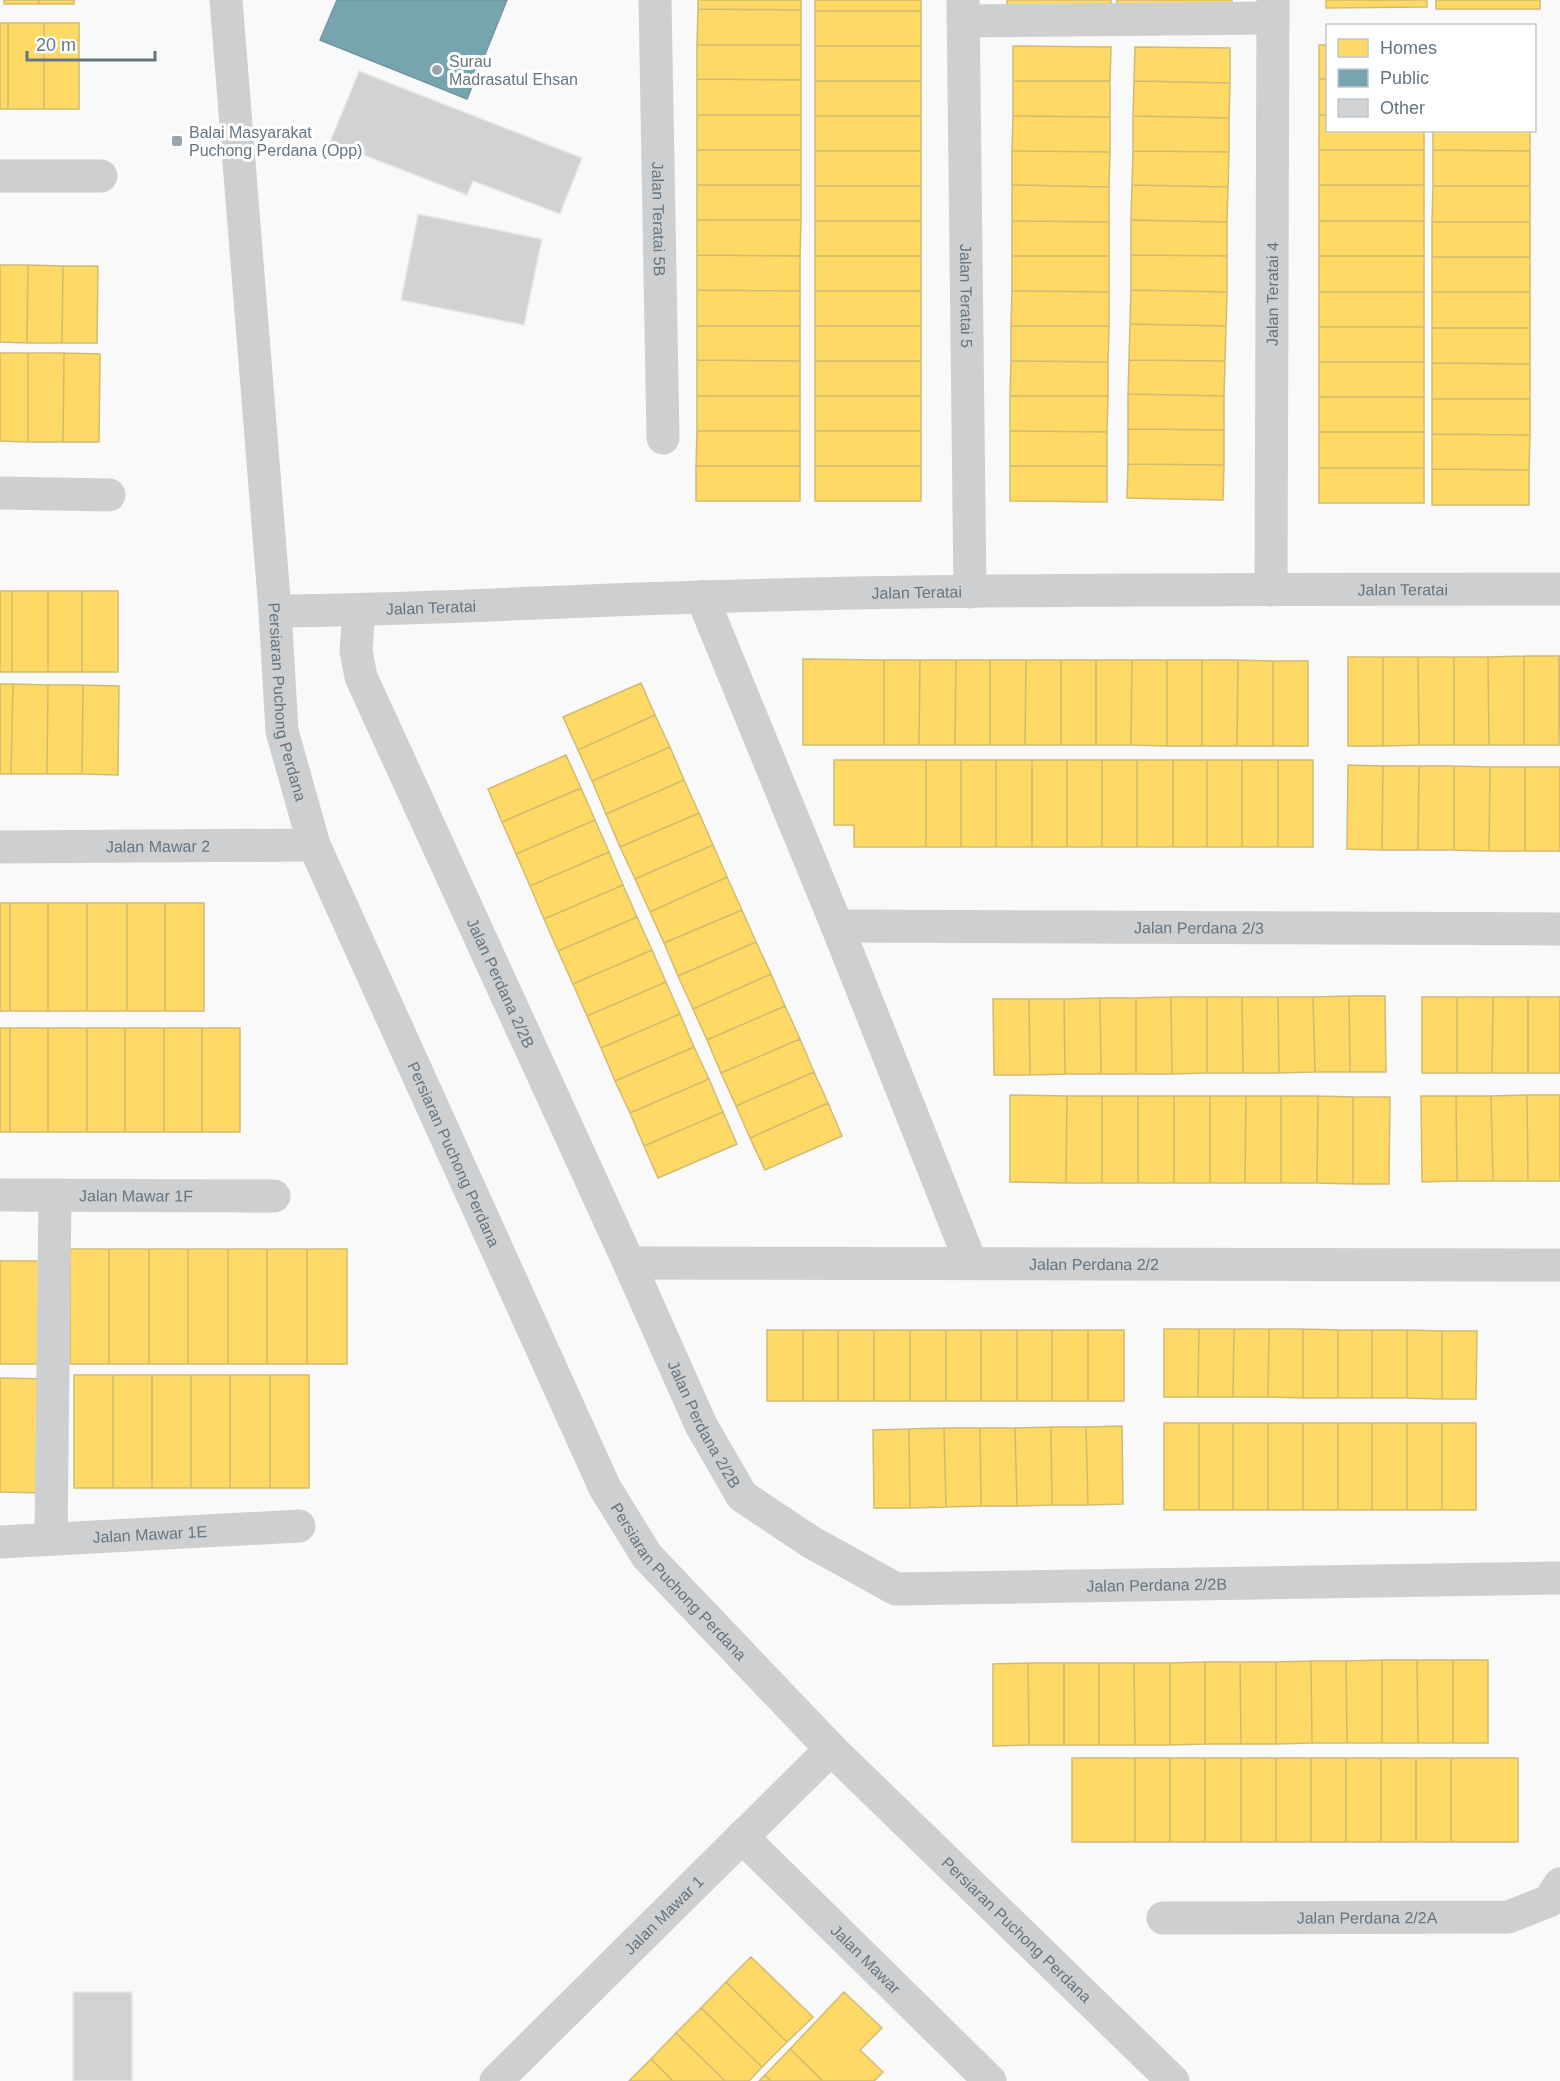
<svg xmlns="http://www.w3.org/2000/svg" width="1560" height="2081" font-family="Helvetica,sans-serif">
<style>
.homes{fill:#ffd966;stroke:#d1bb6f;stroke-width:1.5}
.public{fill:#76a5af;stroke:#7197a2;stroke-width:1.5}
.building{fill:#d0d2d3;stroke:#e8e8e8;stroke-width:1.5}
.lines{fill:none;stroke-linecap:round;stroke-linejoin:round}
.minor{stroke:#cecfd0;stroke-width:33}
.poi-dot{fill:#99a4ac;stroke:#fff;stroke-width:2}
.labels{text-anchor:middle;stroke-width:6;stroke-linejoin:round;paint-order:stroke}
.poi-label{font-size:16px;fill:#657683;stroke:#fff;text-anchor:start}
.street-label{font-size:16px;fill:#657683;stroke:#fff}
</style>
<rect width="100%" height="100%" fill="#f9f9f9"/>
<!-- homes -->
<path class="homes" d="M4,0H39V4H4Z
M39,0H74V4H39Z
M698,0H801V10L698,9Z
M815,0H921V11H815Z
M1007,0H1111V9H1007Z
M1117,0H1232V13L1116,12Z
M1326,0H1427V7L1326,8Z
M1436,0H1540V9H1436Z
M698,9L801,10V45H697Z
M815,11H921V46H815Z
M0,23H8V109H0Z
M8,23H44V109H8Z
M44,23H79V109H44Z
M697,45H801V80L697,79Z
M1319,45H1328V79H1319Z
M815,46H921V81H815Z
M1013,46L1111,47L1110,81H1013Z
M1135,47L1230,48V83L1134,81Z
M697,79L801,80V115H697Z
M1319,79H1328V115H1319Z
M815,81H921V116H815Z
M1013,81H1110V117L1013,116Z
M1134,81L1230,83L1229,118L1133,116Z
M697,115H801V150H697Z
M1319,115H1328V130H1424V150H1319Z
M815,116H921V151H815Z
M1013,116L1110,117V152L1012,151Z
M1133,116L1229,118V152L1133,151Z
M1433,130H1530V151L1433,150Z
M697,150H801V185H697Z
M1319,150H1424V185H1319Z
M1433,150L1530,151V186H1433Z
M815,151H921V186H815Z
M1012,151L1110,152L1109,187L1012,185Z
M1133,151L1229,152L1228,187L1132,185Z
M697,185H801V220H697Z
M1012,185L1109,187V222L1012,221Z
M1132,185L1228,187L1227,222L1131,220Z
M1319,185H1424V221H1319Z
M815,186H921V221H815Z
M1433,186H1530V222H1432Z
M697,220H801L800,256L697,255Z
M1131,220L1227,222V256L1131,255Z
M815,221H921V256H815Z
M1012,221L1109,222V256H1012Z
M1319,221H1424V256H1319Z
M1432,222H1530V257H1432Z
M697,255L800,256V291L697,290Z
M1131,255L1227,256V292L1131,290Z
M815,256H921V291H815Z
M1012,256H1109V292L1012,291Z
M1319,256H1424V292H1319Z
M1432,257H1530V292H1432Z
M0,265H28L27,343L0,342Z
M28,265L63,266L62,343H27Z
M63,266H98L97,343H62Z
M697,290L800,291V326H697Z
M1131,290L1227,292L1226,326L1130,324Z
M815,291H921V326H815Z
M1012,291L1109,292V326H1011Z
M1319,292H1424V327H1319Z
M1432,292H1530V328H1432Z
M1130,324L1226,326L1225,361L1129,360Z
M697,326H800V361L697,360Z
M815,326H921V361H815Z
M1011,326H1109L1108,362L1011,361Z
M1319,327H1424V362H1319Z
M1432,328H1530V364L1432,363Z
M0,353H28V442L0,441Z
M28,353H64L63,442H28Z
M64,353L100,354L99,442H63Z
M697,360L800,361V396H697Z
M1129,360L1225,361L1224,396L1128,394Z
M815,361H921V396H815Z
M1011,361L1108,362V396H1010Z
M1319,362H1424V397H1319Z
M1432,363L1530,364V399H1432Z
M1128,394L1224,396V430L1128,429Z
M697,396H800V431H697Z
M815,396H921V431H815Z
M1010,396H1108L1107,432L1010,431Z
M1319,397H1424V432H1319Z
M1432,399H1530V435L1432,434Z
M1128,429L1224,430V465L1128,464Z
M697,431H800V466H696Z
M815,431H921V466H815Z
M1010,431L1107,432V466H1010Z
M1319,432H1424V468H1319Z
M1432,434L1530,435L1529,470L1432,469Z
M1128,464L1224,465L1223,500L1127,498Z
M696,466H800V501H696Z
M815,466H921V501H815Z
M1010,466H1107V502L1010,501Z
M1319,468H1424V503H1319Z
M1432,469L1529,470V505H1432Z
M0,591H12V672H0Z
M12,591H48V672H12Z
M48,591H82V672H48Z
M82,591H118V672H82Z
M1524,656V745H1489L1488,657Z
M1524,656H1559V745H1524Z
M1559,656H1560L1559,745Z
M1348,657H1383V746H1348Z
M1383,657H1418L1419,745L1383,746Z
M1418,657H1454V745H1419Z
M1454,657H1488L1489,745H1454Z
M803,659L884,660V745H803Z
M884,660H920L919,745H884Z
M920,660H956L955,745H919Z
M956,660H990V745H955Z
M990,660H1026L1025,745H990Z
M1026,660H1061V745H1025Z
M1061,660H1096V745H1061Z
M1096,660H1132L1131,745H1096Z
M1132,660H1167V746L1131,745Z
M1167,660H1202V746H1167Z
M1202,660H1238L1237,746H1202Z
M1238,660L1273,661V746H1237Z
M1273,661H1308V746H1273Z
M641,683L655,715L578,750L563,717Z
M0,684H13L11,774H0Z
M13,684L48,685L47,774H11Z
M48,685H83L82,774H47Z
M83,685L119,686L118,775L82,774Z
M655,715L670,747L592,781L578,750Z
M670,747L684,780L606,814L592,781Z
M566,755L581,788L502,822L488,789Z
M834,760H926V847H854V825H834Z
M926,760H961V847H926Z
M961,760H996V847H961Z
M996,760H1032V847H996Z
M1032,760H1067V847H1032Z
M1067,760H1102V847H1067Z
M1102,760H1137V847H1102Z
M1137,760H1173V847H1137Z
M1173,760H1207V847H1173Z
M1207,760H1242V847H1207Z
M1242,760H1278V847H1242Z
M1278,760H1313V847H1278Z
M1348,765L1383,766L1382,850L1347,849Z
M1383,766H1419L1418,850H1382Z
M1419,766H1454V850H1418Z
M1454,766L1490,767L1489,851L1454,850Z
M1490,767H1525V851H1489Z
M1525,767H1560V851H1525Z
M684,780L699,813L620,847L606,814Z
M581,788L595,820L516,854L502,822Z
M699,813L713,845L635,879L620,847Z
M595,820L609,852L530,886L516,854Z
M713,845L727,877L650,912L635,879Z
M609,852L623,885L544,919L530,886Z
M727,877L742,910L664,943L650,912Z
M623,885L637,917L558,951L544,919Z
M0,903H10V1011H0Z
M10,903H48V1011H10Z
M48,903H87V1011H48Z
M87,903H127V1011H87Z
M127,903H165V1011H127Z
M165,903H204V1011H165Z
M742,910L756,942L678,976L664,943Z
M637,917L652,950L573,984L558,951Z
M756,942L771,974L693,1009L678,976Z
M652,950L666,982L587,1016L573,984Z
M771,974L785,1006L707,1040L693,1009Z
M666,982L680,1014L601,1048L587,1016Z
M1349,996H1385L1386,1072H1350Z
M1349,996L1350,1072H1315L1313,997Z
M1171,997L1172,1074H1136V998Z
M1171,997H1207V1073L1172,1074Z
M1207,997H1242L1243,1073H1207Z
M1242,997H1278L1279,1073H1243Z
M1278,997H1313L1315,1072L1279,1073Z
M1422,997H1457V1073H1422Z
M1457,997H1493L1492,1073H1457Z
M1493,997H1528V1073H1492Z
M1528,997H1560V1073H1528Z
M1100,998L1101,1074H1065L1064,999Z
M1100,998H1136V1074H1101Z
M993,999H1029L1030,1075H994Z
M1029,999H1064L1065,1074L1030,1075Z
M785,1006L800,1039L721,1073L707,1040Z
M680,1014L694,1047L615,1081L601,1048Z
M0,1028H10V1132H0Z
M10,1028H48V1132H10Z
M48,1028H87V1132H48Z
M87,1028H125V1132H87Z
M125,1028H164V1132H125Z
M164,1028H202V1132H164Z
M202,1028H240V1132H202Z
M800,1039L814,1072L736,1106L721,1073Z
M694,1047L709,1079L630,1113L615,1081Z
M814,1072L828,1103L750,1138L736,1106Z
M709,1079L723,1112L644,1146L630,1113Z
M1010,1095L1067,1096L1066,1183L1010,1182Z
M1527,1095H1560V1181H1528Z
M1527,1095L1528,1181H1493L1491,1096Z
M1067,1096H1102V1183H1066Z
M1102,1096H1138V1183H1102Z
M1138,1096H1174V1183H1138Z
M1174,1096H1210V1183H1174Z
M1210,1096H1246L1245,1183H1210Z
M1246,1096H1281V1183H1245Z
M1281,1096H1318L1317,1183H1281Z
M1318,1096L1353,1097V1184L1317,1183Z
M1421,1096H1456L1457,1181L1422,1182Z
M1456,1096H1491L1493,1181H1457Z
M1353,1097H1390L1389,1184H1353Z
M828,1103L842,1136L765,1170L750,1138Z
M723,1112L737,1144L658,1178L644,1146Z
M70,1249H109V1364H70Z
M109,1249H149V1364H109Z
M149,1249H188V1364H149Z
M188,1249H228V1364H188Z
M228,1249H267V1364H228Z
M267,1249H307V1364H267Z
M307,1249H347V1364H307Z
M0,1261H42V1364H0Z
M1164,1329H1199L1198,1397H1164Z
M1199,1329H1234L1233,1397H1198Z
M1234,1329H1269L1268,1397H1233Z
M1269,1329H1303V1398L1268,1397Z
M1303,1329L1338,1330V1398H1303Z
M767,1330H803V1401H767Z
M803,1330H838V1401H803Z
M838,1330H874V1401H838Z
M874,1330H910V1401H874Z
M910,1330H946V1401H910Z
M946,1330H981V1401H946Z
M981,1330H1017V1401H981Z
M1017,1330H1052V1401H1017Z
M1052,1330H1088V1401H1052Z
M1088,1330H1124V1401H1088Z
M1338,1330H1372V1398H1338Z
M1372,1330H1407V1398H1372Z
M1407,1330L1442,1331V1399L1407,1398Z
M1442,1331H1477L1476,1399H1442Z
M74,1375H113V1488H74Z
M113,1375H152V1488H113Z
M152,1375H191V1488H152Z
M191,1375H230V1488H191Z
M230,1375H270V1488H230Z
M270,1375H309V1488H270Z
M0,1378L47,1379L45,1493L0,1492Z
M1164,1423H1199V1510H1164Z
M1199,1423H1233V1510H1199Z
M1233,1423H1268V1510H1233Z
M1268,1423H1303V1510H1268Z
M1303,1423H1338V1510H1303Z
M1338,1423H1372V1510H1338Z
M1372,1423H1407V1510H1372Z
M1407,1423H1442V1510H1407Z
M1442,1423H1476V1510H1442Z
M1122,1426L1123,1504L1088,1505L1086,1427Z
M1051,1427L1052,1505L1017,1506L1015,1428Z
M1051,1427H1086L1088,1505H1052Z
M944,1428L946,1507L910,1508L909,1429Z
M944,1428H980L981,1506L946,1507Z
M980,1428H1015L1017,1506H981Z
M909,1429L910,1508H874L873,1430Z
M1382,1660V1743H1347L1346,1661Z
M1382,1660H1417L1418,1743H1382Z
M1417,1660H1453V1743H1418Z
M1453,1660H1488V1743H1453Z
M1311,1661L1312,1743L1276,1744V1662Z
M1311,1661H1346L1347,1743H1312Z
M1205,1662V1744L1170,1745V1663Z
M1205,1662H1240L1241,1744H1205Z
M1240,1662H1276V1744H1241Z
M1028,1663L1029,1745L993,1746V1664Z
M1028,1663H1064V1745H1029Z
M1064,1663H1099V1745H1064Z
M1099,1663H1134L1135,1745H1099Z
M1134,1663H1170V1745H1135Z
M1072,1758H1135V1842H1072Z
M1135,1758H1170V1842H1135Z
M1170,1758H1205V1842H1170Z
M1205,1758H1241V1842H1205Z
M1241,1758H1276V1842H1241Z
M1276,1758H1311V1842H1276Z
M1311,1758H1346V1842H1311Z
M1346,1758H1381V1842H1346Z
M1381,1758H1416V1842H1381Z
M1416,1758H1451V1842H1416Z
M1451,1758H1518V1842H1451Z
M751,1957L813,2017L787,2042L726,1982Z
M726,1982L787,2042L762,2067L701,2008Z
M844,1992L882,2028L860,2050L883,2072L874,2081H823L790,2049Z
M701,2008L762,2067L749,2081H725L676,2033Z
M676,2033L725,2081H673L651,2059Z
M790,2049L823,2081H771L765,2075Z
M651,2059L673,2081H629Z
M765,2075L771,2081H759Z"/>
<!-- public -->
<path class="public" d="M337,0H507L467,99L320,40Z"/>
<!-- building -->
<path class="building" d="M359,71L582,158L560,214L473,181L467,195L330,142Z
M418,214L542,239L524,325L401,300Z
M73,1992H132V2081H73Z"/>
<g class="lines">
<!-- minor -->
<g class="minor">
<path id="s1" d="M226,0L275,611L282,731L314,845L605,1488L647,1556L831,1749L1173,2081"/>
<path id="s2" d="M655,0L663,438"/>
<path id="s3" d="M963,0L970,592"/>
<path d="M963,21L1273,18"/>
<path d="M0,176H101"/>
<path d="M0,493L109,495"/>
<path id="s4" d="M1271,590L1273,0"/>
<path d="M702,597L837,926L971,1263"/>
<path id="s5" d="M359,610L356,651L361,677L629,1263L701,1425L742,1496L811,1542L896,1589L1560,1578"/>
<path id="s6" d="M275,611C417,610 559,601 701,597C987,588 1274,590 1560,589"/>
<path id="s7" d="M0,847L314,845"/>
<path id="s8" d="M837,926L1560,929"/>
<path id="s9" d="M0,1195L274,1196"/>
<path id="s10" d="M629,1263L1560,1265"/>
<path d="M51,1539L55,1195"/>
<path id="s11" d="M0,1542L299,1526"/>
<path id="s12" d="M742,1837L990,2081"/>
<path id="s13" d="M1163,1918L1508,1917L1549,1901L1560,1884"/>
<path id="s14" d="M496,2081L831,1749"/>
</g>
</g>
<!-- markers -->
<g class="poi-dot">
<circle cx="437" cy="70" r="6"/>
<rect x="171" y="135" width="12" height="12" rx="3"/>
</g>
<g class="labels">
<!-- poi labels -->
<g class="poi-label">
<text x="449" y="67">Surau<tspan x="449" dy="18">Madrasatul Ehsan</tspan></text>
<text x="189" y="138">Balai Masyarakat<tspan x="189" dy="18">Puchong Perdana (Opp)</tspan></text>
</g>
<!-- street labels -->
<g class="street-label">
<text dy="6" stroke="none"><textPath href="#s2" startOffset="219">Jalan Teratai 5B</textPath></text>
<text dy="6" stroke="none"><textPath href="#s4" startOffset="296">Jalan Teratai 4</textPath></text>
<text dy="6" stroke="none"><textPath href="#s3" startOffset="296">Jalan Teratai 5</textPath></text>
<text dy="6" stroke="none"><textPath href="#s6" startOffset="1128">Jalan Teratai</textPath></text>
<text dy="6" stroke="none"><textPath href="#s6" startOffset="642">Jalan Teratai</textPath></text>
<text dy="6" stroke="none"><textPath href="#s6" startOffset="156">Jalan Teratai</textPath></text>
<text dy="6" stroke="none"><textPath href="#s1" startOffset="705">Persiaran Puchong Perdana</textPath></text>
<text dy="6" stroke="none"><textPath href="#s7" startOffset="158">Jalan Mawar 2</textPath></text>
<text dy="6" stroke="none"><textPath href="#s8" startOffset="362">Jalan Perdana 2/3</textPath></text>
<text dy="6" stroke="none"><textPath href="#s5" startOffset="404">Jalan Perdana 2/2B</textPath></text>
<text dy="6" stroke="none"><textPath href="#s1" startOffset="1191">Persiaran Puchong Perdana</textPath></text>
<text dy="6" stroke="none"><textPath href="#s9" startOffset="136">Jalan Mawar 1F</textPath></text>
<text dy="6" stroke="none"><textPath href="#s10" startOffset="465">Jalan Perdana 2/2</textPath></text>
<text dy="6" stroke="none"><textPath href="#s5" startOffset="890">Jalan Perdana 2/2B</textPath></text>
<text dy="6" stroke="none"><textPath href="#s11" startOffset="150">Jalan Mawar 1E</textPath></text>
<text dy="6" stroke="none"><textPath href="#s1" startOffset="1677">Persiaran Puchong Perdana</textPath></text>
<text dy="6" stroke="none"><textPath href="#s5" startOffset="1412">Jalan Perdana 2/2B</textPath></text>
<text dy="6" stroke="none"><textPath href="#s14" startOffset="236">Jalan Mawar 1</textPath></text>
<text dy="6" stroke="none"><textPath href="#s13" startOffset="204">Jalan Perdana 2/2A</textPath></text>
<text dy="6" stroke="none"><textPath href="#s1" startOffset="2163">Persiaran Puchong Perdana</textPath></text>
<text dy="6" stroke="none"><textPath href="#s12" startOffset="174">Jalan Mawar</textPath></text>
</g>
</g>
<!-- legend -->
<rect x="1326" y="24" width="210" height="108" fill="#ffffff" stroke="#c1c8cd" stroke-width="1.5"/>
<rect x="1338" y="39" width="30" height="18" fill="#ffd966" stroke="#c1c8cd" stroke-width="1.5"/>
<text x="1380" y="54" font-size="18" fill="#657683">Homes</text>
<rect x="1338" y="69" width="30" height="18" fill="#76a5af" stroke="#c1c8cd" stroke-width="1.5"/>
<text x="1380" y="84" font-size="18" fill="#657683">Public</text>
<rect x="1338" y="99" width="30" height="18" fill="#d0d2d3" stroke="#c1c8cd" stroke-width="1.5"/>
<text x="1380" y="114" font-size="18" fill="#657683">Other</text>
<!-- scale -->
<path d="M27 51v9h128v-9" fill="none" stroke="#657683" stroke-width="3"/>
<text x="36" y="51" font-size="18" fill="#657683" stroke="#ffffff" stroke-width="4.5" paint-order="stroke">20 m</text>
</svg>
